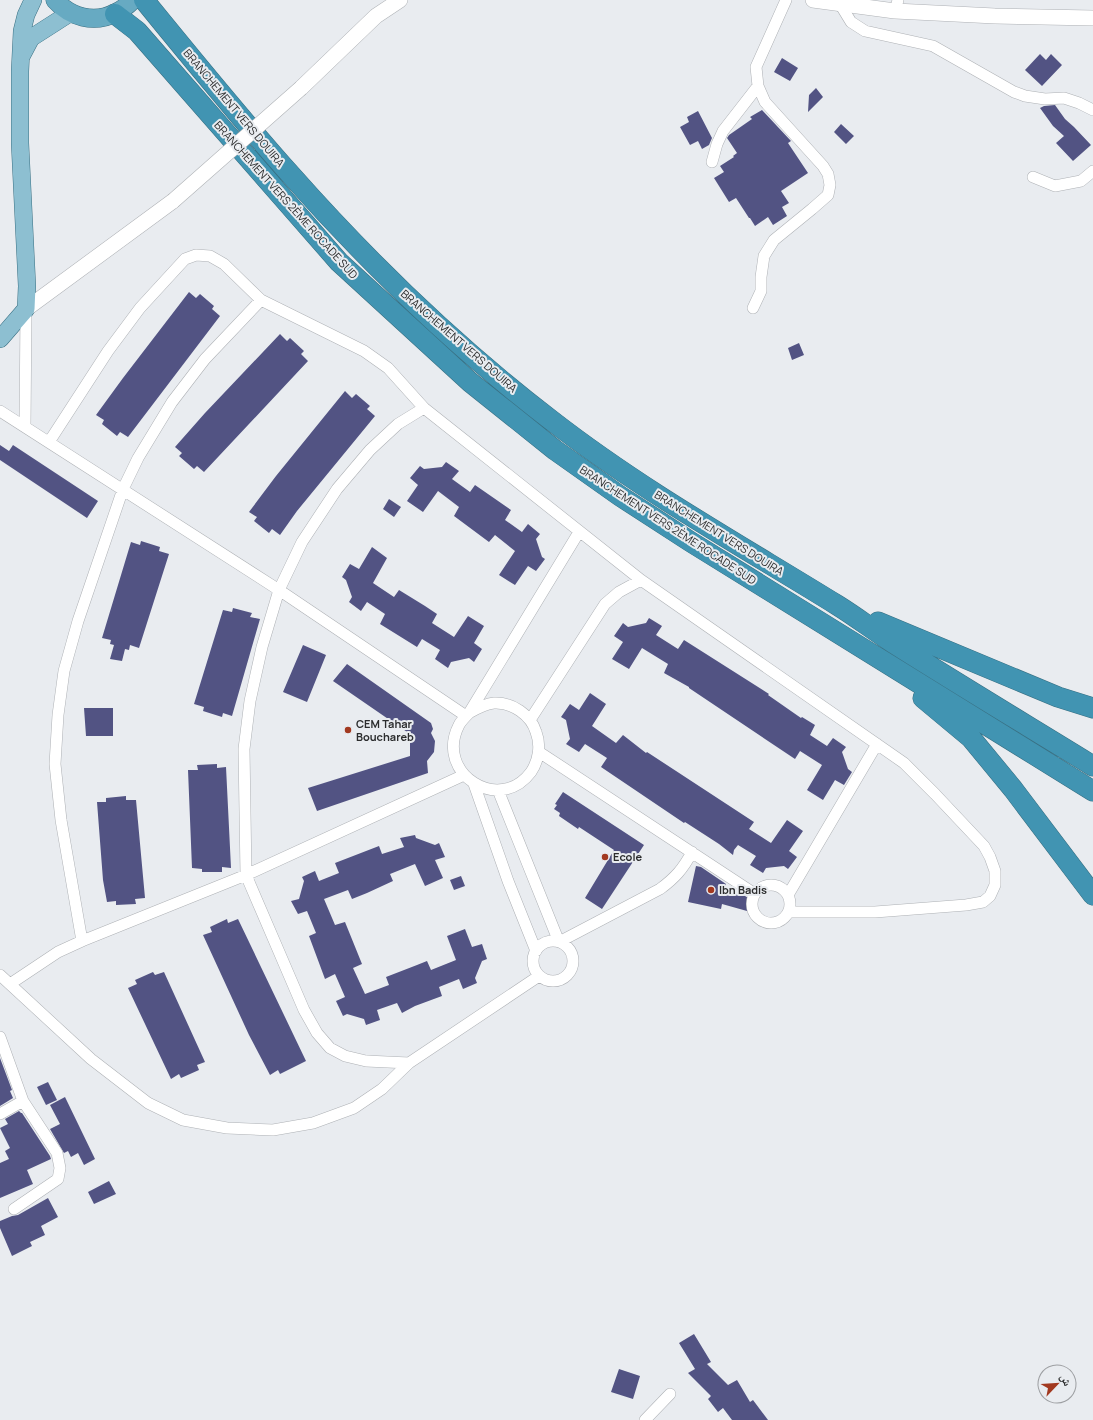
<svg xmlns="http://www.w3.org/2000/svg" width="1093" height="1420" font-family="Manrope,'Noto Naskh Arabic',sans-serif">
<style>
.building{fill:#525383}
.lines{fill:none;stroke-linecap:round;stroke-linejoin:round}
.minor-casing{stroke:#aeb1b5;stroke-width:12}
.secondary-casing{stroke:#aeb1b5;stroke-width:16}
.primary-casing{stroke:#397083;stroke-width:18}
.trunk-casing{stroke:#397083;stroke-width:19}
.motorway-casing{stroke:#397083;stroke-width:21}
.minor{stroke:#fff;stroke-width:11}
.secondary{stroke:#fff;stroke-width:15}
.primary{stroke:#8dbfd1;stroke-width:17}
.trunk{stroke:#67aac2;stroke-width:18}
.motorway{stroke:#4194b2;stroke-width:20}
.secondary-bridge-casing{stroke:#aeb1b5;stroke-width:16;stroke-linecap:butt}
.secondary-bridge{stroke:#fff;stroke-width:15}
.poi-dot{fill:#a23920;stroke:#e9ecf0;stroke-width:1.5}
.labels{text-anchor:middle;stroke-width:4;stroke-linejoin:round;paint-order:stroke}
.street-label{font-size:11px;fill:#2b2c2d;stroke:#e9ecf0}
.poi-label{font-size:11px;font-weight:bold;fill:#2b2c2d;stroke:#e9ecf0;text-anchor:start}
</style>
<rect width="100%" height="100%" fill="#e9ecf0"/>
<!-- building -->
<path class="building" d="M1040,54L1046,60L1051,54L1062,65L1042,86L1025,70Z
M782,58L798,68L790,81L774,72Z
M816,88L823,97L808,112L809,95Z
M1055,105L1065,119L1074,127L1091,145L1073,161L1056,143L1064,136L1053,126L1040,108L1044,106Z
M762,110L791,141L788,143L808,173L781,191L789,203L782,207L787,216L773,225L768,217L755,226L750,218H749L736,198L729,202L714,178L724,172L720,166L734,157L733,156L737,153L727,138L729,135L752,119L750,117Z
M698,111L712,138L709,145L702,149L698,141L690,145L680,127L689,122L687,117Z
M841,124L854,136L846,144L834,132Z
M189,292L196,298L200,294L214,306L212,309L220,316L128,437L120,432L117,436L102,424L104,420L96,415L123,378Z
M280,334L287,341L290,338L304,351L301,354L308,361L204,472L197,466L194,469L179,456L182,453L175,447L205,413Z
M799,343L804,355L792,360L788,348Z
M345,391L352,398L356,394L370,406L367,409L375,416L297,511L280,535L272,529L269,533L254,521L257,517L249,512L276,476Z
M0,445L9,451L13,445L98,501L87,518L0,460Z
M446,462L459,471L452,479L470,492L475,485L511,510L505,520L522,532L528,524L540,534L536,539L542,557L545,559L536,571L528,566L515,585L499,575L515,551L495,535L489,542L454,516L459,507L438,491L423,512L407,501L418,485L410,478L420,466L424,469L442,467Z
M389,499L401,507L394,517L383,509Z
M141,541L160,547L159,551L169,554L139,648L130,645L129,650L125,649L122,661L110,659L114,645L110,644L111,640L102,638L131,542L140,545Z
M372,547L387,558L373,583L394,597L399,590L425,606L437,614L432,623L454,637L468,616L484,626L474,643L482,649L474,662L469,658L451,662L448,668L435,659L440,650L422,639L417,647L380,624L385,614L367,602L361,611L349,602L352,597L346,580L342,577L350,564L359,569Z
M233,608L252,613L250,617L260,619L232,716L223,713L222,717L203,711L204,707L194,704L223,610L232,612Z
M649,618L662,626L656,635L678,649L684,640L769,694L768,695L801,718L802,717L815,725L810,735L827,746L833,738L846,747L842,752L848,769L852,772L844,785L835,780L823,800L807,790L822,765L800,751L795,759L689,688V687L664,673L668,664L642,648L629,669L612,659L623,642L614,636L623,623L628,627L646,623Z
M303,645L326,655L307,702L283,692Z
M347,664L431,723L433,729L431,733L435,741L434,752L427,761L428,773L317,811L308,788L410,756V734L333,681Z
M590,693L606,704L592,726L616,743L623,735L646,753L647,752L754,822L749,829L771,843L787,820L803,831L789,851L797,857L788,869L784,866L766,868L763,873L750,865L756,856L738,845L734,850L733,855L719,844L685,822L684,823L601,767L607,758L585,744L579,752L566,744L570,739L566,720L561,717L570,704L579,710Z
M84,708H113V736H86Z
M217,764V768L226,767L231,868L222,867V872H202V869L192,868L188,770H198L197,765Z
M563,792L644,845L602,909L585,898L614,850L579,827L578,829L559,816L560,813L554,809L557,805L555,804Z
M126,796V800H136L145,898L135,899L136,904L116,905V901L107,902L103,880L97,802H106V798Z
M415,835L416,838L435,845L439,843L445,857L435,860L443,878L425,886L415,864L390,874L393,881L367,893L352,899L348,890L324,899L335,925L345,922L362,964L353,968L365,994L389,985L386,977L417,965L427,961L431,970L456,960L447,936L465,929L472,947L482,944L487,959L482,961L475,978L477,983L463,989L459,979L439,987L442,996L415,1006L402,1013L397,1003L377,1010L380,1020L366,1025L364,1019L347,1014L343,1016L336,1001L345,997L335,974L325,979L309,936L316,933L307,911L298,914L291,901L299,899L304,881L302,877L315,871L319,881L339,873L335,863L379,846L382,854L404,847L400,838Z
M696,866L701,867L726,884L725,891L745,896L750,899L747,911L722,904L721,909L688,902Z
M461,876L465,886L454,890L450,880Z
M227,919L228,923L238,919L306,1061L280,1074L278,1070L270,1075L249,1035L203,935L212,932L210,927Z
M153,972L155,975L164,972L205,1062L197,1065L199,1070L181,1078L179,1074L171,1079L128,988L137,984L135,980Z
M0,1058L12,1090L10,1091L13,1098L0,1106Z
M48,1082L57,1100L46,1105L37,1087Z
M65,1097L95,1159L84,1165L78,1153L71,1157L68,1151L64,1153L50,1129L60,1124L50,1105Z
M19,1111L21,1113H22L50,1156L51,1159L27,1170L33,1184L0,1198V1163L9,1159L5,1151L10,1148L0,1128L8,1124L5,1119Z
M109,1181L116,1194L94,1204L88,1192Z
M48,1198L58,1217L41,1226L45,1235L30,1242L32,1246L12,1256L0,1228V1221L12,1216L18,1215Z
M694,1334L711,1362L707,1364L728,1385L737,1380L750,1402L753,1400L768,1420H732L723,1408L718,1412L708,1399L711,1396L688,1373L695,1369L679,1343Z
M619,1369L640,1376L633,1399L611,1392Z"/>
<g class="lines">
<defs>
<path id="minor" d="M840,4L851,22L865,31L933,46L1014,92L1025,96L1045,99L1064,98L1079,103L1093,110
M895,11L898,0
M712,162L717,144L723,131L758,86
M1033,177L1055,186L1081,181L1093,171
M753,308L761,291V277L764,256L774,240L812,209L828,195L830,185L828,174L823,166L765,102L758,86L756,67L786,0
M0,411L279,590L466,716
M25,427L26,309
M49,442L108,351L140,308L185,259L196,255L210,256L224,264L261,300L364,351L388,368L424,408L641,580L904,763L935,794L984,846L990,857L995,871V885L990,896L983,902L966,905L875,912H789
M469,713C476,709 484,704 494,703C512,702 531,715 536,732C541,745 539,760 531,772C499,815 434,773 459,725C461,721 465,717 469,713L579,532
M530,720L605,604L619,592L641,580
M539,752L755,894
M474,784L508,881L536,951
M498,790L559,942L660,889C675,878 683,869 692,852
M752 904a19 19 0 1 1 38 0a19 19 0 1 1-38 0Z
M788,895L877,744
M82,941L61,820L55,764L58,715L64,671L78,621L94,574L123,489L138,458L172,402L205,359L261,300
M533 961a20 20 0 1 1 40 0a20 20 0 1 1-40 0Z
M0,975L91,1059L148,1103L183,1120L227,1128L273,1130L313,1123L354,1108L382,1089L409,1063L539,976
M10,984L58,952L82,941L246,875L464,775
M0,1037L23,1101L57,1153L60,1168L58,1179L14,1209
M409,1063L366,1061L345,1056L330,1048L317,1033L304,1010L246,875L244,749L250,701L262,647L279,590L302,542L337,489L370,450L398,424L424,408
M0,1114L23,1101
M645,1420L670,1394"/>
<path id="secondary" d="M813,0L895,11L995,16L1093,18
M301,88L376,16L400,0
M26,309L173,201"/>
<path id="primary" d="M22,55L31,38L70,13
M0,339L26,309L27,286L20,143V71L22,31L26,15L33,0"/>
<path id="trunk" d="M55,0C70,17 94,24 115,13C122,10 128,5 133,0"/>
<path id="motorway" d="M144,0C192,59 240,118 291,175C370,264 457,348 551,420C641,490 740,545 837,605C858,618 877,633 898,646C963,687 1028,726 1093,766
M115,14L137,31L339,262L470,382L555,450L620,496L691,542L1093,791
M878,622L1058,697L1093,708
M923,698L971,738L1013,789L1093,895"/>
</defs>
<!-- minor casing -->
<use href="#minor" class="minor-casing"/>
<!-- secondary casing -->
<use href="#secondary" class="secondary-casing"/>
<!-- primary casing -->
<use href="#primary" class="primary-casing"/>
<!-- trunk casing -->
<use href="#trunk" class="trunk-casing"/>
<!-- motorway casing -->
<use href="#motorway" class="motorway-casing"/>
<!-- minor -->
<use href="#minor" class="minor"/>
<!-- secondary -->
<use href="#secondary" class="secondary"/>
<!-- primary -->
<use href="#primary" class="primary"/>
<!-- trunk -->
<use href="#trunk" class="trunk"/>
<!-- motorway -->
<use href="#motorway" class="motorway"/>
<defs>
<path id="secondary-bridge" d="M173,201L301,88"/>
</defs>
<!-- secondary-bridge casing -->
<use href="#secondary-bridge" class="secondary-bridge-casing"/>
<!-- secondary-bridge -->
<use href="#secondary-bridge" class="secondary-bridge"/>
</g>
<!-- markers -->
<g class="poi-dot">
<circle cx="348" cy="730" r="4"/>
<circle cx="605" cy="857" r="4"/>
<circle cx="711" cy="890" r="4"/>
</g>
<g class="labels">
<!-- street labels -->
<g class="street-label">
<text transform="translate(234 108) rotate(50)" y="4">BRANCHEMENT VERS DOUIRA</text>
<text transform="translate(286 200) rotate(48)" y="4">BRANCHEMENT VERS 2ÈME ROCADE SUD</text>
<text transform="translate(459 341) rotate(41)" y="4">BRANCHEMENT VERS DOUIRA</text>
<text transform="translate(668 525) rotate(33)" y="4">BRANCHEMENT VERS 2ÈME ROCADE SUD</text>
<text transform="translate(719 533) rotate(32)" y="4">BRANCHEMENT VERS DOUIRA</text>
</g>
<!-- poi labels -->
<g class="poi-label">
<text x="356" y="728">CEM Tahar<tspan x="356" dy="13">Bouchareb</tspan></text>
<text x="613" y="861">Ecole</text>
<text x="719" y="894">Ibn Badis</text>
</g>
</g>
<!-- north arrow -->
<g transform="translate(1057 1384) rotate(65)"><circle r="19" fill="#e9ecf0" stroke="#9d9fa2"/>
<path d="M0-3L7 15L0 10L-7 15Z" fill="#a23920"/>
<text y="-6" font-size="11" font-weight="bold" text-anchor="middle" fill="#2b2c2d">ش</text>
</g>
</svg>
